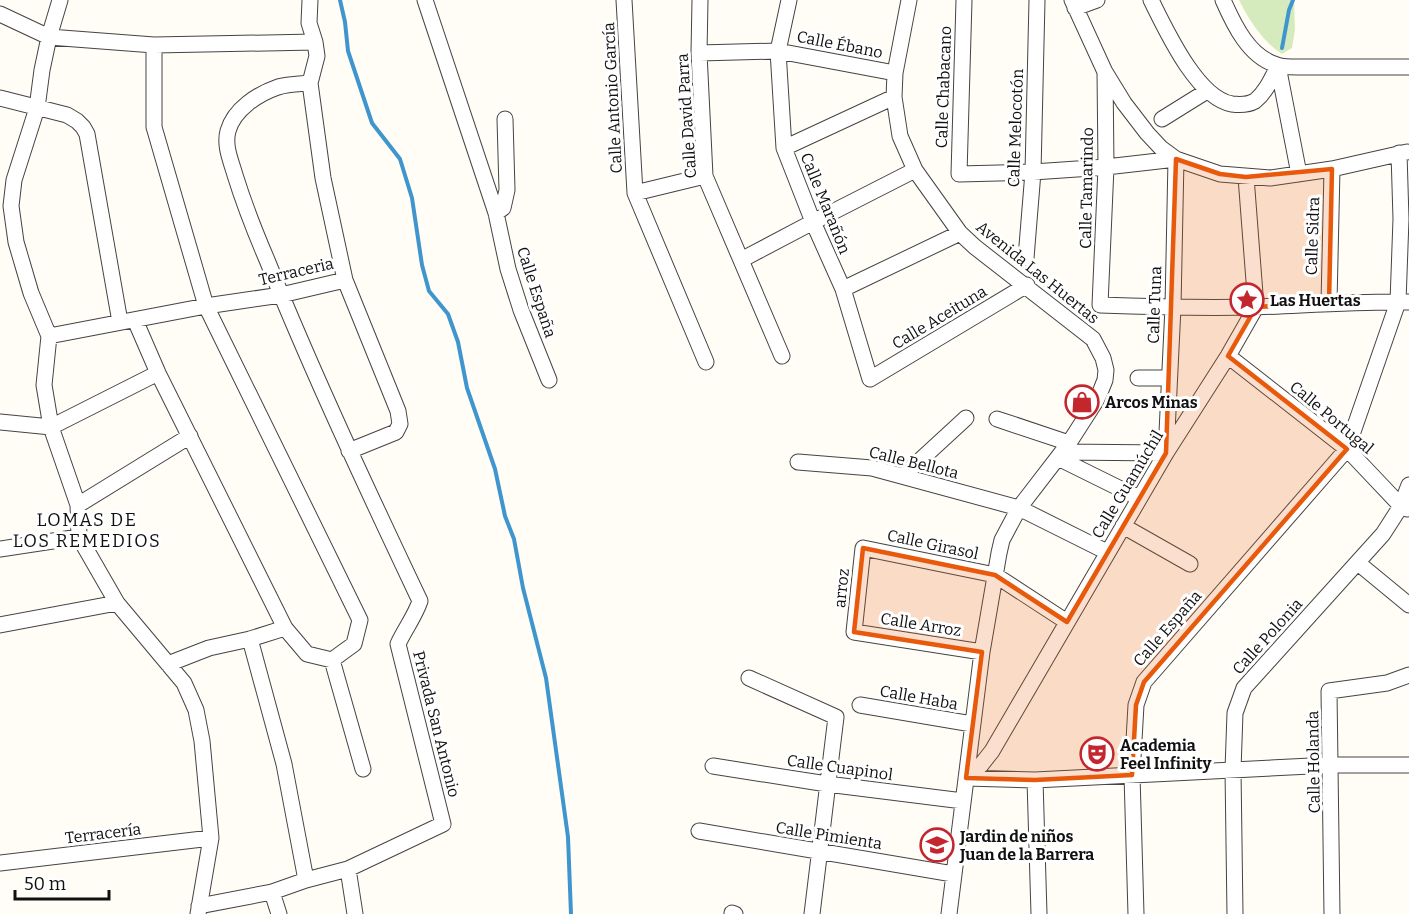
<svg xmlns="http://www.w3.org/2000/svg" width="1409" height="914" font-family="Bitter,serif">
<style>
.green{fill:#d5ebbd}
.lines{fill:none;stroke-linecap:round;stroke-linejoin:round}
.stream{stroke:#3f96cf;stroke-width:4}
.minor-casing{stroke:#444;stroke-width:17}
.minor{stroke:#fff;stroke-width:15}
.marked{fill:#e8590c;fill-opacity:0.2;stroke:#e8590c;stroke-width:4.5;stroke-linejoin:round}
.labels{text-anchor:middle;stroke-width:6;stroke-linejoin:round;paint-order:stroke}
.street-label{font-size:16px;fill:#111;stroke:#fff}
.poi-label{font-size:16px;font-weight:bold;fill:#111;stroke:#fff;text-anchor:start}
.neighbourhood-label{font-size:18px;letter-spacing:1.5px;fill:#111;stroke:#fff}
</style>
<rect width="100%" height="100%" fill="#fffdf5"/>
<!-- green -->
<path class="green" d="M1239,0H1294L1295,30L1292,48L1282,54C1263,42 1249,20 1239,0Z"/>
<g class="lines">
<!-- stream -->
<path class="stream" d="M340,0L345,22L348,51L372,123L400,159L412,198L422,265L429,291L448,314L458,342L467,388L495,469L505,516L514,539L523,588L546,678L568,837L571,914
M1282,48L1289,10L1293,0"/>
<defs>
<path id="minor" d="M60,0L49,37L42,70L37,108L14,180L11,206L16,242L31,293L49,336L44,385L51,427L78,505L79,537L117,603L184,683L196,710L202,741L211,838L198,914
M310,0L309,23L315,42L317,56L310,83L323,178L345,280L398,411L400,424L396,432L349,451
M425,0L496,213L508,269L521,310L549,380
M624,0L635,193L706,362
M700,0L699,53L705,176L782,356
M789,0L778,51L784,148L813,222L843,289L870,379L1027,285
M909,0L895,73L894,97L900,136L915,170L960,233L975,247L1093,339L1103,358L1106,370L1105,380L1101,390L1096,401L1069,443L1019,508L1002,540L999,553L982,652L949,914
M964,0L959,174L1033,172L1106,167L1176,159L1173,307L1166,453L1062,452
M1072,0L1105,72L1124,103L1147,133L1161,148L1176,159L1220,174L1270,178L1332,169L1407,152
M1151,0C1166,30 1197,98 1232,104C1240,105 1248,105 1255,101C1266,92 1272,78 1278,66
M1223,0C1234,25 1249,57 1277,65C1283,67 1291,67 1297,67H1409
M1075,8L1097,0
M0,14L49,37L154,45L315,42
M699,53L778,51L895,73
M1278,66L1299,174
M1105,72L1106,167L1100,305C1152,307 1204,308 1257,307C1308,305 1358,301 1409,302
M0,98L67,115L77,121L83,127L87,134L120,322
M1162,119L1207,91
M784,148L894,97
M1246,177L1256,307
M635,193L705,176
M496,213L503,208L507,190L505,119
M1026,258L1033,172L1037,0
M741,260L813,222L915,170
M843,289L960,233
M1329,303L1332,169
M135,320L158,373L285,628L307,654L332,660L354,644L360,620L206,306L154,127V45
M49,336L206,306L281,295L345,280
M1228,356L1347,449L1401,506L1407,509
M1138,378H1169
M997,419L1069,443
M0,422L51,427L158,373
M1058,458L1139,498
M798,462L872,468L1019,508L1107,552
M903,476L966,418
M78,505L190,436
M1123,526L1190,564
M0,549L79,537
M1358,563L1409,605
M0,625L117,603
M250,639L284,764L306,880
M982,652L854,632L863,548L995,575L1067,622
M332,660L363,769
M168,664L209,648L250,639L285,628
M749,678L836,717L812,914
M860,705L972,724
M713,766L827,784L963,801
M966,778L981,765L992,751L1166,453L1228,356L1256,307
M966,778L1035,780L1331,765H1409
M1035,780L1039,914
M699,831L953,874
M0,863L211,838
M348,869L355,914
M272,892L279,914
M199,906L272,892L306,880L348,869L443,824L398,644C405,629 415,616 420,601C367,489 314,376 267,260C255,232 244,204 235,175C231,161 224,146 228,131C234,109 258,94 278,87C288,84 299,84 310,83
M732,913L735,914
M1136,914L1132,775L1136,705L1144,682L1347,449L1398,302L1401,219L1399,153
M1235,914L1233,770L1235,713L1244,688L1383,534L1401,506L1409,485
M1332,914L1329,691L1387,683L1409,675"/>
</defs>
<!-- minor casing -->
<use href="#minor" class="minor-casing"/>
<!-- minor -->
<use href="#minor" class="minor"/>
</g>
<!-- marked area -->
<path class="marked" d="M1176,159L1220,174L1246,177L1332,169L1329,303L1256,307L1228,356L1347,449L1144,682L1136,705L1132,775L1035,780L966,778L982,652L854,632L863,548L995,575L1067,622L1166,453Z"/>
<!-- icons -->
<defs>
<symbol id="sight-ring" viewBox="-11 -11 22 22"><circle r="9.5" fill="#fff" stroke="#c4262e" stroke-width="1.5"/><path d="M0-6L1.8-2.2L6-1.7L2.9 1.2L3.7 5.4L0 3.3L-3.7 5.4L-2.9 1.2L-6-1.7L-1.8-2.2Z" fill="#c4262e"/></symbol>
<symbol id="shop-ring" viewBox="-11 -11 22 22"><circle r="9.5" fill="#fff" stroke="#c4262e" stroke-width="1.5"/><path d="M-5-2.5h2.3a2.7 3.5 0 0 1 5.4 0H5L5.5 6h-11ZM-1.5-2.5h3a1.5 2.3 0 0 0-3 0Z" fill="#c4262e"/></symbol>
<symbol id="theatre-ring" viewBox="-11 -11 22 22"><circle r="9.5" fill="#fff" stroke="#c4262e" stroke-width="1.5"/><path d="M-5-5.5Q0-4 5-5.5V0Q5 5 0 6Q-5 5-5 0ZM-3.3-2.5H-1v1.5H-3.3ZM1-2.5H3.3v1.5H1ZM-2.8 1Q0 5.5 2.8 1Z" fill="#c4262e"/></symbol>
<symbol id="school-ring" viewBox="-11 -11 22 22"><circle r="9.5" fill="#fff" stroke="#c4262e" stroke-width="1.5"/><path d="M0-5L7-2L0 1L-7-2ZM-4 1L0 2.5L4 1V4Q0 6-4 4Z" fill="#c4262e"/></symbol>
</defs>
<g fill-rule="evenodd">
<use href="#sight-ring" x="1228" y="281" width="38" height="38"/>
<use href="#shop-ring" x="1063" y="383" width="38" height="38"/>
<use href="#theatre-ring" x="1078" y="735" width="38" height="38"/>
<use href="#school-ring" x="918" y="826" width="38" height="38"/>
</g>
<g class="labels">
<!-- street labels -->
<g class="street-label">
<text transform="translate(840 44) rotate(11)" y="6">Calle Ébano</text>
<text transform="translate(943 87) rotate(-88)" y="6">Calle Chabacano</text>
<text transform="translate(612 98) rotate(-93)" y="6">Calle Antonio García</text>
<text transform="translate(686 116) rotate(-94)" y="6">Calle David Parra</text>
<text transform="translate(1015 128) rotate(-88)" y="6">Calle Melocotón</text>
<text transform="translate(1086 188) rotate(-89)" y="6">Calle Tamarindo</text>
<text transform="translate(826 203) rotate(68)" y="6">Calle Marañón</text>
<text transform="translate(1312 236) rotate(-88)" y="6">Calle Sidra</text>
<text transform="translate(296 271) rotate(-13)" y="6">Terraceria</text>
<text transform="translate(1038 272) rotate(39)" y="6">Avenida Las Huertas</text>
<text transform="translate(537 292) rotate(72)" y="6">Calle España</text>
<text transform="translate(1154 305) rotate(-88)" y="6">Calle Tuna</text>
<text transform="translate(939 317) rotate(-31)" y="6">Calle Aceituna</text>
<text transform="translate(1332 417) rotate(40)" y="6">Calle Portugal</text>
<text transform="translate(914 462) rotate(14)" y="6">Calle Bellota</text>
<text transform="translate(1127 484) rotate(-59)" y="6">Calle Guamúchil</text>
<text transform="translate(933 544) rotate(12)" y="6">Calle Girasol</text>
<text transform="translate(841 588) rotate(-84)" y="6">arroz</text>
<text transform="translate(921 624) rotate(9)" y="6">Calle Arroz</text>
<text transform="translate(1167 628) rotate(-49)" y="6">Calle España</text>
<text transform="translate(1267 636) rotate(-48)" y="6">Calle Polonia</text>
<text transform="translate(919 697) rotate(10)" y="6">Calle Haba</text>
<text transform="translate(437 724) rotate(76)" y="6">Privada San Antonio</text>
<text transform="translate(1313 762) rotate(-91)" y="6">Calle Holanda</text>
<text transform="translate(840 767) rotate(8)" y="6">Calle Cuapinol</text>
<text transform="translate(103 833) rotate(-7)" y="6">Terracería</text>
<text transform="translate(829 835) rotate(9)" y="6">Calle Pimienta</text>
</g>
<!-- poi labels -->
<g class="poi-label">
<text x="1270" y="306">Las Huertas</text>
<text x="1105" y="408">Arcos Minas</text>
<text x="1120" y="751">Academia<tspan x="1120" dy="18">Feel Infinity</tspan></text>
<text x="960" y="842">Jardin de niños<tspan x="960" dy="18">Juan de la Barrera</tspan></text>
</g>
<!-- neighbourhood labels -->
<g class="neighbourhood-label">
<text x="87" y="526">LOMAS DE<tspan x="87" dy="21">LOS REMEDIOS</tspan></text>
</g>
</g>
<!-- scale -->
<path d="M15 890v9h94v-9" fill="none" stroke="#111111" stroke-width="3"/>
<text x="24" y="890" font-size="18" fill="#111111" stroke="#ffffff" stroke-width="4.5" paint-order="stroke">50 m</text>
</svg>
